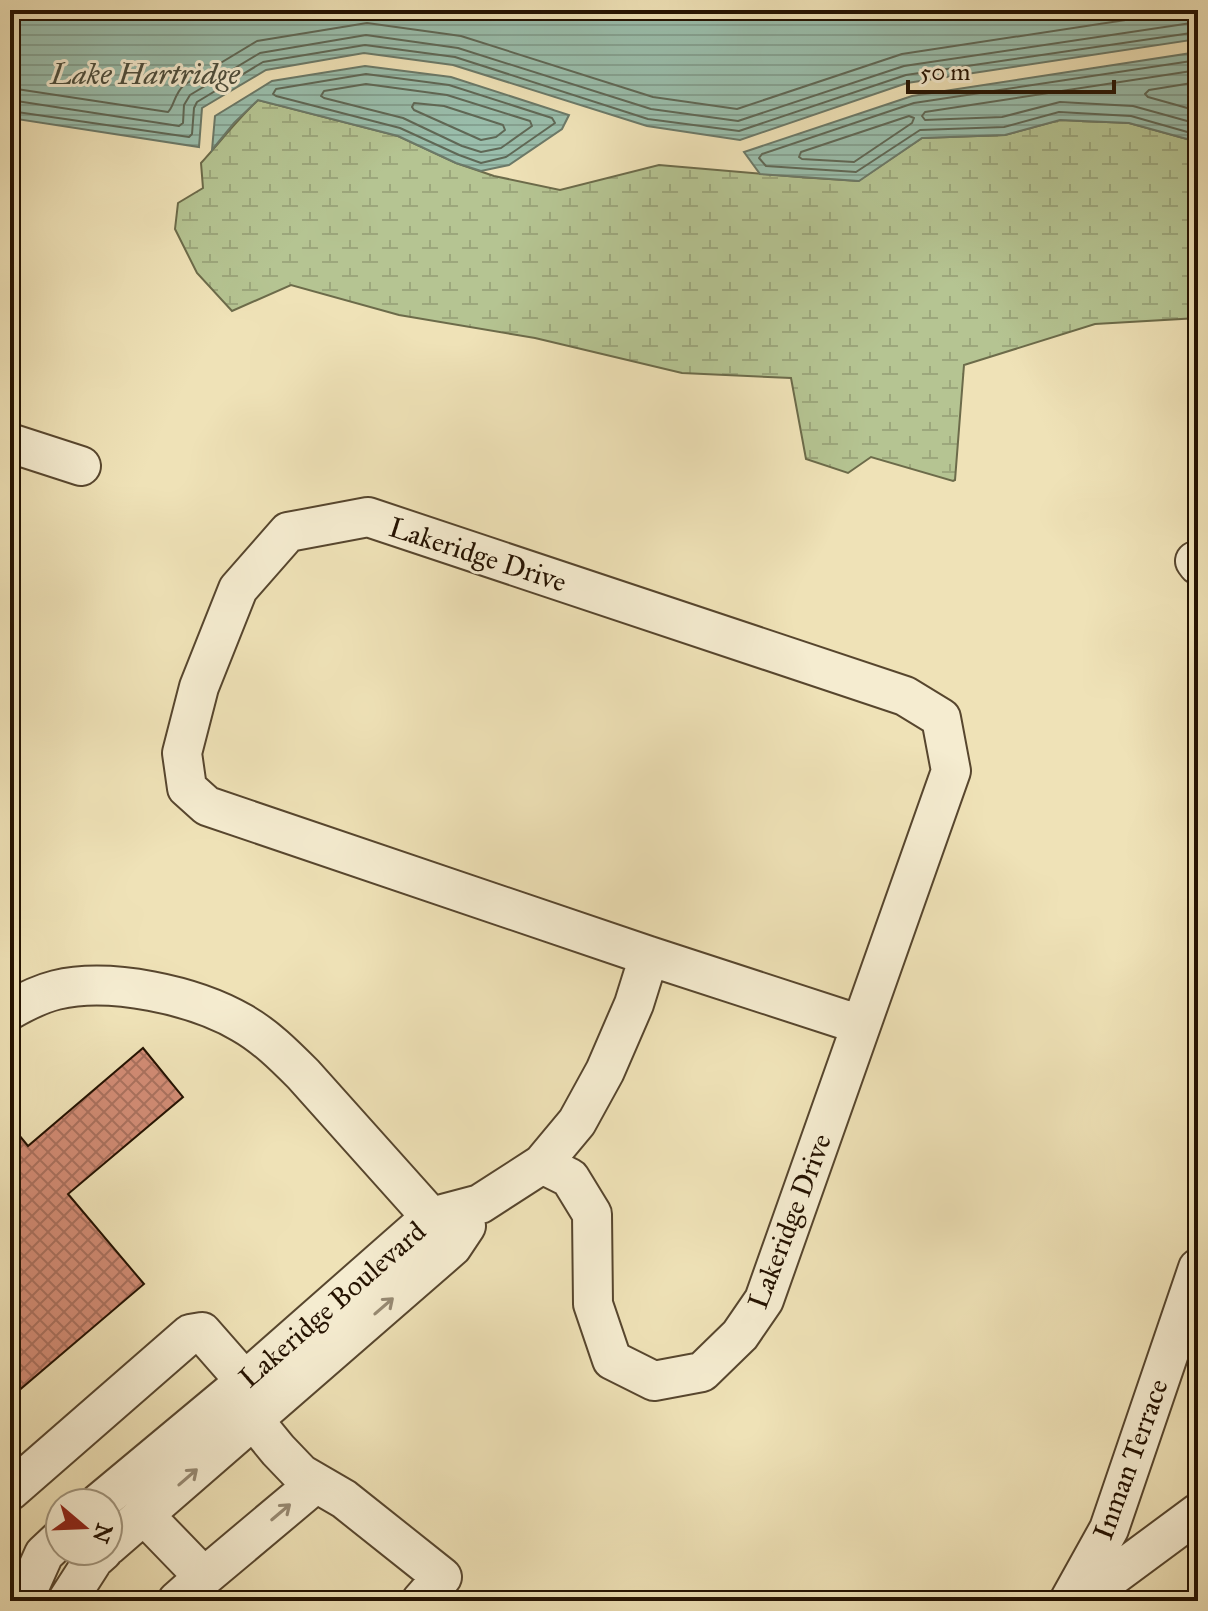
<svg xmlns="http://www.w3.org/2000/svg" width="1208" height="1611" font-family="'IM FELL Great Primer',serif">
<style>
.wetland{fill:url(#wetland-marsh);stroke:#6c6b4a;stroke-width:2}
.water{fill:url(#water-rules);stroke:#6b7968;stroke-width:2}
.lines{fill:none;stroke-linecap:round;stroke-linejoin:round}
.shore{stroke:#5f6856;stroke-width:2}
.building{fill:url(#building-cross-hatch);stroke:#241201;stroke-width:2}
.minor-casing{stroke:#57462e;stroke-width:42}
.minor{stroke:#f5ecd0;stroke-width:38}
.oneway{stroke:#978a73}
.labels{text-anchor:middle;stroke-width:6;stroke-linejoin:round;paint-order:stroke}
.street-label{font-size:28px;fill:#241201;stroke:#f5ecd0}
.water-label{font-size:30px;font-style:italic;fill:#4d4e3d;stroke:#f5ecd0}
</style>
<defs>
<pattern id="wetland-marsh" width="20" height="14" patternUnits="userSpaceOnUse" patternTransform="scale(2)"><rect width="20" height="14" fill="#b5c492"/><path d="M1 5h8M5 5V1M11 12h8M15 12V8" fill="none" stroke="#9ca77c"/></pattern>
<pattern id="water-rules" width="6" height="5" patternUnits="userSpaceOnUse" patternTransform="scale(2)"><rect width="6" height="5" fill="#9abeac"/><path d="M0 2.5h6" fill="none" stroke="#85a292"/></pattern>
<pattern id="building-cross-hatch" width="8" height="8" patternUnits="userSpaceOnUse" patternTransform="scale(2)"><rect width="8" height="8" fill="#d28c75"/><path d="M0 0l8 8M0 8l8-8" fill="none" stroke="#aa715e"/></pattern>
</defs>
<rect width="100%" height="100%" fill="#efe2b7"/>
<filter id="stains"><feTurbulence type="fractalNoise" baseFrequency=".0025" numOctaves="4"/><feColorMatrix values="0 0 0 0 .2 0 0 0 0 .09 0 0 0 0 .02 0 0 0 .5 -.17"/></filter>
<radialGradient id="worn" r=".72"><stop offset=".6" stop-color="#630" stop-opacity="0"/><stop offset="1" stop-color="#630" stop-opacity=".3"/></radialGradient>
<!-- wetland -->
<path class="wetland" d="M258,100L398,136L456,163L494,176L560,190L659,165L799,177L858,181L922,138L1005,135L1060,120L1129,123L1187,139L1198,144V318L1095,324L964,365L955,480L953,481L871,457L848,473L806,459L791,378L682,373L535,338L399,315L291,285L232,311L197,273L175,229L178,203L203,188L201,163C220,142 237,120 258,100Z"/>
<!-- water -->
<path class="water" d="M10,10H1198V39L907,83L740,140L647,126L453,65L364,53L266,70L202,108L199,147L10,118Z
M1198,52V144L1187,139L1129,123L1060,120L1005,135L922,138L859,181L760,174L744,152L912,96Z
M365,66L451,77L569,115L562,129L509,165L481,171L456,163L398,136L258,100L234,123L212,150L215,116L272,81Z"/>
<g class="lines">
<!-- shore -->
<path class="shore" d="M1198,60L914,103L762,154L759,158L766,166L856,172L920,130L1004,127L1059,112L1131,116L1198,135
M1198,70L925,112L922,116L925,120L1002,117L1060,102L1133,106L1198,124
M366,74L449,85L552,118L555,123L506,157L481,163L459,155L400,128L276,96L273,94L276,89Z
M1198,82L1149,90L1145,94L1148,97L1198,111
M366,84L447,95L530,121L532,126L501,148L481,152L462,146L403,118L324,98L321,96L324,91Z
M10,88L168,112C174,107 174,94 184,85L257,41L367,23L461,36L653,97L737,109L902,54L1191,10
M10,100L179,126L183,123L184,105L190,95L260,53L366,35L458,48L651,109L738,121L904,66L1198,22
M414,103L444,106L503,125L505,130L496,137L481,140L414,110L412,107Z
M10,111L189,137L192,134L194,108L197,102L263,62L365,45L455,57L648,119L739,131L906,75L1198,32
M909,116L914,118L912,123L854,162L802,159L799,157L801,152Z"/>
</g>
<!-- building -->
<path class="building" d="M143,1048L183,1097L68,1194L144,1284L10,1398V1124L28,1146Z"/>
<g class="lines">
<defs>
<path id="minor" d="M10,443L81,466
M1195,561L1198,565
M10,1010C24,1002 40,994 56,990C110,977 194,995 242,1023C265,1036 284,1055 303,1074L431,1217L452,1247
M542,1164L570,1178L592,1214L593,1304L612,1360L654,1381L702,1372L740,1335L764,1300L951,771L941,718L905,696L368,517L288,532L238,589L199,687L182,753L187,788L207,806L649,956L861,1025
M238,1401L278,1450L301,1474L344,1499L442,1577L421,1601
M10,1491L190,1334L202,1332L245,1381
M99,1503L231,1393L431,1217L480,1204L542,1164L577,1122L605,1071L634,1004L649,956
M144,1515L204,1577L177,1601
M108,1546L452,1247L466,1226
M204,1577L316,1483
M23,1601L44,1554L60,1539
M67,1601L94,1559L103,1551
M1069,1601L1109,1529L1198,1268
M1079,1601L1198,1513"/>
</defs>
<!-- minor casing -->
<use href="#minor" class="minor-casing"/>
<!-- minor -->
<use href="#minor" class="minor"/>
</g>
<!-- one-way arrows -->
<defs><path id="oneway-shaft" d="M-6 0H5M1.5-3L5.5 0L1.5 3" fill="none" stroke-width="1.6" stroke-linecap="round" stroke-linejoin="round" transform="scale(2)"/></defs>
<g class="oneway">
<use href="#oneway-shaft" transform="translate(384 1306) rotate(-41)"/>
<use href="#oneway-shaft" transform="translate(188 1477) rotate(-41)"/>
<use href="#oneway-shaft" transform="translate(281 1512) rotate(-40)"/>
</g>
<g class="labels">
<!-- street labels -->
<g class="street-label">
<text transform="translate(478 554) rotate(18)" y="10">Lakeridge Drive</text>
<text transform="translate(789 1221) rotate(-69)" y="10">Lakeridge Drive</text>
<text transform="translate(332 1304) rotate(-41)" y="10">Lakeridge Boulevard</text>
<text transform="translate(1130 1459) rotate(-70)" y="10">Inman Terrace</text>
</g>
<!-- water labels -->
<g class="water-label">
<text x="145" y="84">Lake Hartridge</text>
</g>
</g>
<!-- margin -->
<rect width="1208" height="1611" fill="none" stroke="#efe2b7" stroke-width="40"/>
<rect x="12" y="12" width="1184" height="1587" fill="none" stroke="#241201" stroke-width="4"/>
<rect x="20" y="20" width="1168" height="1571" fill="none" stroke="#241201" stroke-width="2"/>
<!-- north arrow -->
<g transform="translate(84 1527) rotate(109)"><circle r="38" fill="#f5ecd0" stroke="#a1957d" stroke-width="2"/>
<path d="M0-6L14 30L0 20L-14 30Z" fill="#8f2418"/>
<text y="-12" font-size="22" font-weight="bold" text-anchor="middle" fill="#241201">N</text>
</g>
<!-- scale -->
<path d="M908 80v12h206v-12" fill="none" stroke="#241201" stroke-width="4"/>
<text x="920" y="80" font-size="24" fill="#241201" stroke="#f5ecd0" stroke-width="6" paint-order="stroke">50 m</text>
<rect width="100%" height="100%" filter="url(#stains)"/>
<rect width="100%" height="100%" fill="url(#worn)"/>
</svg>
